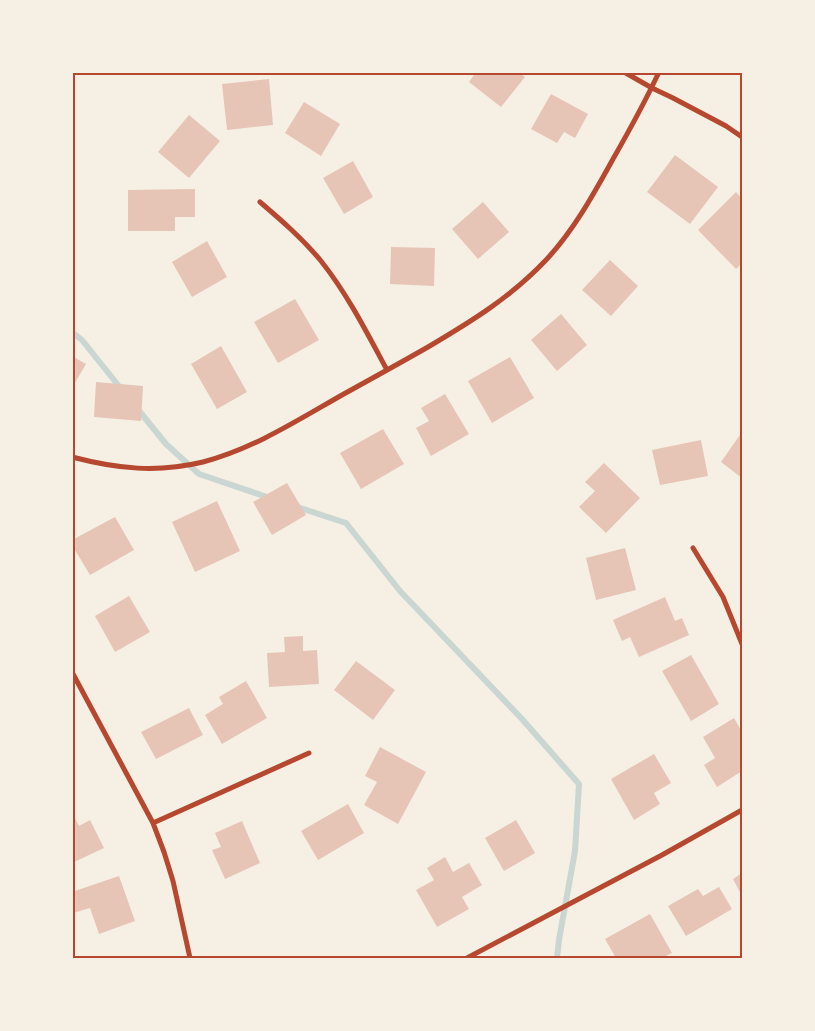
<svg xmlns="http://www.w3.org/2000/svg" width="815" height="1031" font-family="Lato,sans-serif">
<style>
.lines{fill:none;stroke-linecap:round;stroke-linejoin:round}
.stream{stroke:#c9d6d2;stroke-width:6}
.building{fill:#e6c5b7}
.minor{stroke:#b5482f;stroke-width:5}
.neatline{fill:none;stroke:#b5482f;stroke-width:2}
</style>
<rect width="100%" height="100%" fill="#f6efe4"/>
<g class="lines">
<!-- stream -->
<path class="stream" d="M72,332L82,340L122,390
M136,407L166,444L199,474L270,498
M294,506L346,523L400,591L522,719L579,784L575,851L559,940L557,958"/>
</g>
<!-- building -->
<path class="building" d="M476,72H519L525,77L501,107L469,82Z
M269,79L273,125L227,130L222,84Z
M551,94L588,114L575,138L564,132L557,143L531,129Z
M304,102L340,124L321,156L285,133Z
M189,115L220,141L189,178L158,152Z
M675,155L718,187L690,224L647,192Z
M353,161L373,197L344,214L323,178Z
M195,189V217H175V231H128V190Z
M736,192L742,199V263L736,269L698,230Z
M483,202L509,232L478,259L452,229Z
M207,241L227,277L192,297L172,262Z
M391,247L435,248L434,286L390,284Z
M610,260L638,286L611,316L582,290Z
M295,299L319,340L278,363L254,322Z
M561,314L587,345L557,371L531,340Z
M221,346L247,392L217,409L191,364Z
M72,356L86,364L72,388Z
M510,357L534,398L492,423L468,381Z
M96,382L143,386L141,421L94,417Z
M445,394L469,434L431,456L416,428L429,421L421,408Z
M383,429L404,464L361,489L340,453Z
M742,432V478L721,462Z
M701,440L708,476L660,485L652,450Z
M604,463L640,498L606,533L579,507L595,491L585,482Z
M287,483L306,515L272,535L253,502Z
M217,501L240,551L195,572L172,522Z
M115,517L134,550L90,575L72,545V540Z
M625,548L636,590L596,600L586,558Z
M129,596L150,632L115,652L95,616Z
M665,597L675,621L682,618L689,635L639,657L630,637L622,641L613,620Z
M303,636V651L317,650L319,684L269,687L267,653L285,652L284,637Z
M691,655L719,704L691,721L662,671Z
M356,661L395,690L373,720L334,690Z
M246,681L267,718L222,744L205,715L223,704L219,697Z
M189,708L203,735L156,759L141,732Z
M734,718L742,732V771L717,787L704,765L715,758L703,737Z
M380,747L426,772L398,824L364,805L377,782L365,776Z
M654,754L671,783L654,793L660,804L634,820L611,779Z
M348,804L364,833L318,860L301,831Z
M72,812L79,826L90,820L104,848L72,863Z
M516,820L535,853L504,871L485,838Z
M242,821L260,863L225,879L212,850L221,847L215,833Z
M445,857L453,872L469,863L482,885L462,897L469,909L437,927L416,890L434,880L427,868Z
M742,873V896L733,879Z
M119,876L135,921L99,934L90,908L73,913L72,892Z
M719,887L732,909L686,936L668,906L698,889L703,896Z
M650,914L672,953L662,958H616L605,939Z"/>
<g class="lines">
<!-- minor -->
<path class="minor" d="M624,72L652,88L673,98L726,126L742,137
M260,202C281,220 303,239 321,261C348,295 367,333 387,370
M72,457C118,469 157,473 203,462C253,449 298,420 342,395C371,379 400,363 428,347C472,321 511,297 546,260C574,230 593,195 613,159C629,131 645,102 659,72
M693,548L723,597L742,644
M72,672L153,823L164,852L173,881L190,958
M153,823L309,753
M467,958L662,855L742,810"/>
</g>
<!-- border -->
<rect width="815" height="1031" fill="none" stroke="#f6efe4" stroke-width="148"/>
<rect x="74" y="74" width="667" height="883" class="neatline"/>
</svg>
